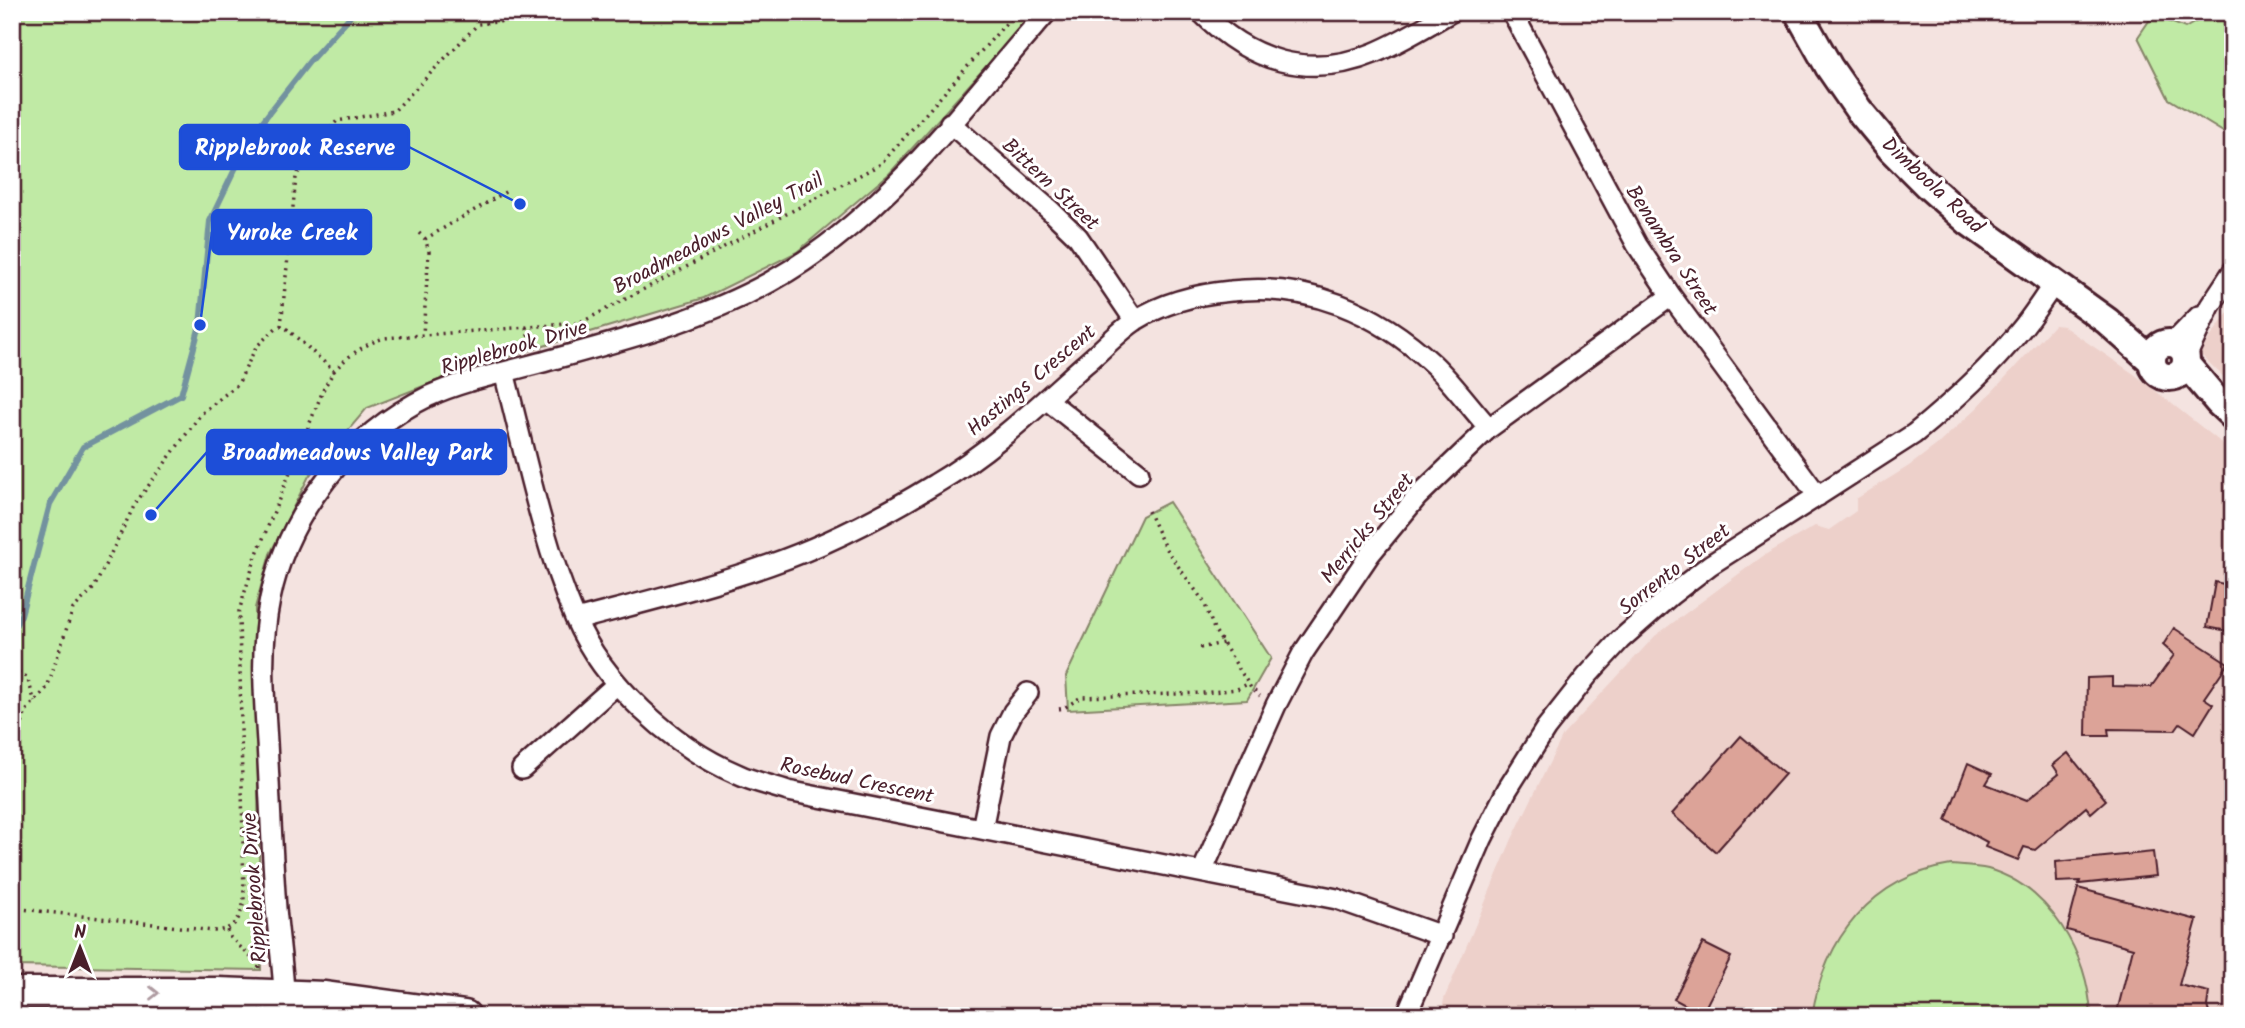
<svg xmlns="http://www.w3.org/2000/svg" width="2245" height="1028" font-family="Kalam,sans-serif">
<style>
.built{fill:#edd0ca}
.green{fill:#c0eaa5;stroke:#858468;stroke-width:2}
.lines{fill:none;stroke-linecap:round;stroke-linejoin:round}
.stream{stroke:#73929f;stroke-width:6}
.building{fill:#dca398;stroke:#4a1f2b;stroke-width:2}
.street-casing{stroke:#4a1f2b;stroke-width:24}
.secondary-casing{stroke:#4a1f2b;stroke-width:32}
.primary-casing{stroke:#4a1f2b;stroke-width:35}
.path{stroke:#4a1f2b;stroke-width:3.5;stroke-dasharray:2 5;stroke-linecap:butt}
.street{stroke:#fff;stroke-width:19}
.secondary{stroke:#fff;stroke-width:26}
.primary{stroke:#fff;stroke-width:30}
.oneway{stroke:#ae9aa0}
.labels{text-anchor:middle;stroke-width:6;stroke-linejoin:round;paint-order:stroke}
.street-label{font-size:21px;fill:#4a1f2b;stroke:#fff}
.leader{fill:none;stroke:#1d4ed8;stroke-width:2.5}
.callout-dot{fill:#1d4ed8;stroke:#fff;stroke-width:2.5}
.callout{fill:#1d4ed8;stroke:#1d4ed8;stroke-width:2.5}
.callout-label{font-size:23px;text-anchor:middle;font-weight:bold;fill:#fff}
</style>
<rect width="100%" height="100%" fill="#f4e3e0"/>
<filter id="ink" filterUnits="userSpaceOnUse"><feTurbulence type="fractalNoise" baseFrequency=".0143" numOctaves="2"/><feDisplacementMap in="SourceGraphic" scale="14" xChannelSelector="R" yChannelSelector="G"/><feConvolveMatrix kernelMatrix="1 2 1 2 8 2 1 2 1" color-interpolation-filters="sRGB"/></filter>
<g filter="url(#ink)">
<!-- built -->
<path class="built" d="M2233,306V386L2199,353Z
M2054,325L2063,326L2134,374L2218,440L2233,456V1016H1441L1444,999L1512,839L1563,735L1655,636L1763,556L1815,526L1829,530L1856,511V499L1909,466L1938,444L1977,408Z"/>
<!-- green -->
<path class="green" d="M12,12H1035L889,174L797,252L704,298L467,369L367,408L309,476L270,554L255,608L261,970L12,966Z
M2153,15L2185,28L2199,20H2233V138L2169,99L2138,37Z
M1169,502L1271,658L1247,700L1068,710L1066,676L1142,516Z
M1951,865C1963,866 1976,866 1988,869C2050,887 2088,954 2091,1016H1812C1824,939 1872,877 1951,865Z"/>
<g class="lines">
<!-- stream -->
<path class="stream" d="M12,632L21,615L50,504L83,447L181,395L200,325L210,221L251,136L309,62L354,12"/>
</g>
<!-- building -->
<path class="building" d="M2215,582L2233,586V632L2207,627Z
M2174,628L2228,663L2204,698L2213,704L2195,733L2180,723L2175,730L2108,729L2109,736H2086L2087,678L2112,677V686L2151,687L2174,655L2163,645Z
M1741,736L1785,774L1716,852L1672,814Z
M2068,753L2106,800L2091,813L2086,807L2035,850L2024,847L2018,860L1985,847L1987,842L1946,820L1968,763L1992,774L1986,784L2027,800L2059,774L2053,765Z
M2153,852L2156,876L2079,884L2080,881L2057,882L2056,862Z
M2078,888L2197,920L2179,985L2209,992L2207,1006L2210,1016H2116L2133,948L2067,930Z
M1703,943L1731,957L1702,1014L1674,999Z"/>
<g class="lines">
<defs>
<path id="street" d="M1201,12C1249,61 1309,80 1374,53C1401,42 1426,26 1451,12
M1512,12L1637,245L1671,296L1818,496
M950,123L1052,212L1078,237L1135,321
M2172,344L2199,316
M2186,357L2210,306L2233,271
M504,372C525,453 542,541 575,618C603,683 672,746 737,774C753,782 771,785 788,791L1337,899L1442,936
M1046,399L1139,473
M576,620C640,603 706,587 769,565C827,545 883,516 935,484C990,452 1037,407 1084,365C1101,351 1118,332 1136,320C1165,302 1198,294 1231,291C1308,282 1377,312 1433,364C1453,383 1470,407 1489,428
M522,769L617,684
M982,829L1001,736L1013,712L1028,693
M1202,872L1276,705L1303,653L1370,554L1417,497L1489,428L1671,296
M285,1016C285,979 279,944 276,908C272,853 270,798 267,742C264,694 260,647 270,599C288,512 349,435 429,396C464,380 503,373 539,363C619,341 698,322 770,282C885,219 962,108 1047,12
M1406,1016L1482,839L1507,790L1546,728L1587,676L1620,640L1671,595L1710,565L1914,434C1952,403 1988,370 2019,332C2032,317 2042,300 2054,284"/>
<path id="secondary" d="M1798,12L1829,67L1858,109L1892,150L1927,185L1969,222L2107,321L2152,361
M2152 360a17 17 0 1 1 34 0a17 17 0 1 1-34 0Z
M2186,364L2218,402L2233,416"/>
<path id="primary" d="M12,993H218L325,997L465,1016
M98,1008L154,1016"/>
</defs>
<!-- street casing -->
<use href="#street" class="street-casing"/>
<!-- secondary casing -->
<use href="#secondary" class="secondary-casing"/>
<!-- primary casing -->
<use href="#primary" class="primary-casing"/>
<!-- path -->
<path class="path" d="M419,233L425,239L429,251L423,334
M425,239L507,191
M281,326L296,177L311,148L337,121L394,111L478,24L534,18L538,12
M526,327L531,346
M1148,511L1165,548L1204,602L1214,629L1251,688L1260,696
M1200,648L1223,643
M12,670L27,677L35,702
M1059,709L1064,708L1081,697L1204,693L1237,689L1248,684
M12,757L26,711L47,688L73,609L94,588L135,504L201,414L238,384L256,347L276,328L281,326L287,329L334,371C349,355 363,345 384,338L580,323L881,164L1016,12
M12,908L214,931C236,929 239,921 244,901L239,611L256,556L324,388L334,371
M227,930L230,937L259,965L258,972"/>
<!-- street -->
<use href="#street" class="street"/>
<!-- secondary -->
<use href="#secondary" class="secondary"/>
<!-- primary -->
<use href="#primary" class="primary"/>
</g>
<!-- one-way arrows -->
<defs><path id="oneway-chevron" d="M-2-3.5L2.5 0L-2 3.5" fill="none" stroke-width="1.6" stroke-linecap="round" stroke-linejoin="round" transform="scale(1.75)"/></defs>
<use class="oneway" href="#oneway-chevron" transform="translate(154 993)"/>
</g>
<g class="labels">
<!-- street labels -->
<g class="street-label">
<text transform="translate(1051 184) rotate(43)" y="7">Bittern Street</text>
<text transform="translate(1933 185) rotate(43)" y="7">Dimboola Road</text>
<text transform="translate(718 233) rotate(-28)" y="7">Broadmeadows Valley Trail</text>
<text transform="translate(1672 250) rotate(57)" y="7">Benambra Street</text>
<text transform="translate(514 347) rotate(-16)" y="7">Ripplebrook Drive</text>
<text transform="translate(1031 380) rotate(-40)" y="7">Hastings Crescent</text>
<text transform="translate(1367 528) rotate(-51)" y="7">Merricks Street</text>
<text transform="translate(1674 569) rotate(-38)" y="7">Sorrento Street</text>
<text transform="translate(857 780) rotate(12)" y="7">Rosebud Crescent</text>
<text transform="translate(254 888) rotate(-94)" y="7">Ripplebrook Drive</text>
</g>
</g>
<!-- callouts -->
<path class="leader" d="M520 204L409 147M200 325L212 232M151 515L207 452"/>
<g class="callout-dot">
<circle cx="520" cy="204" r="7"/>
<circle cx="200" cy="325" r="7"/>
<circle cx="151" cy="515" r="7"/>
</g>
<g class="callout">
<rect x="180" y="125" width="229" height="44" rx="7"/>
<rect x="212" y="210" width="159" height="44" rx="7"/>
<rect x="207" y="430" width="299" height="44" rx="7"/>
</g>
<g class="callout-label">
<text x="295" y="155">Ripplebrook Reserve</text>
<text x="292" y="240">Yuroke Creek</text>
<text x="357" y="460">Broadmeadows Valley Park</text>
</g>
<!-- margin -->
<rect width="2245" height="1028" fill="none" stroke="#fff" stroke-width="42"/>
<rect x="21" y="21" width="2203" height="986" fill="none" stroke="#4a1f2b" stroke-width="2.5" filter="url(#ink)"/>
<!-- north arrow -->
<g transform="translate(80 948)" stroke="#ffffff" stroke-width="5" paint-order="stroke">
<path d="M0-5L12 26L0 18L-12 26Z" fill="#4a1f2b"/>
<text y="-10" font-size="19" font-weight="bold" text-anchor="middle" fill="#4a1f2b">N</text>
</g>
</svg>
